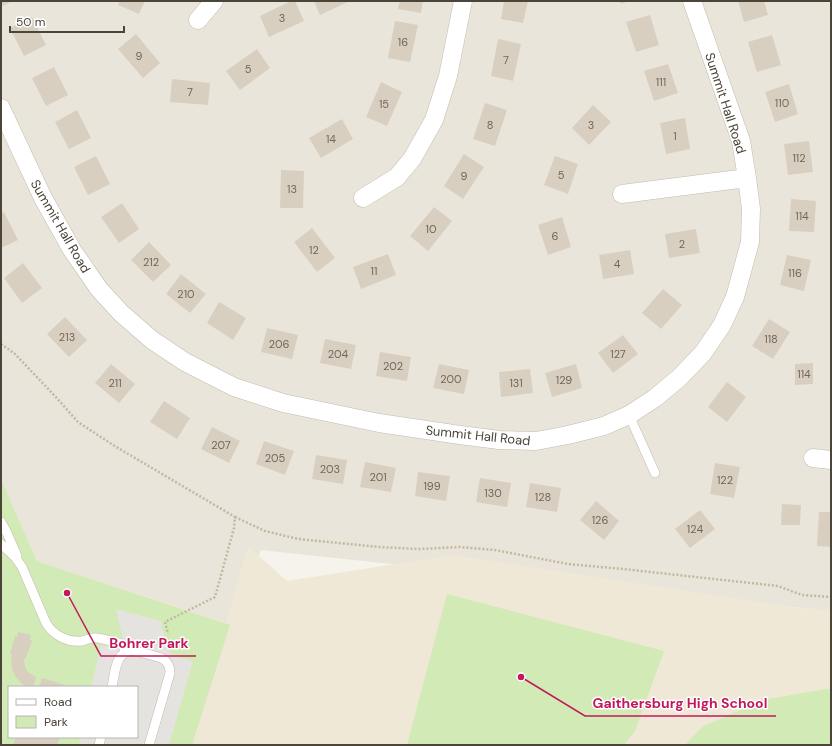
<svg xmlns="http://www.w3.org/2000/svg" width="832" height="746" font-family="'DM Sans',sans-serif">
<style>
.residential{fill:#eae5da}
.education{fill:#efe8d6}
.green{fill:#d2eab5;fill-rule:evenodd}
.parking{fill:#e5e3e0}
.building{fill:#d8cfc1}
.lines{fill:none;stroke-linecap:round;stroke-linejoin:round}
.service-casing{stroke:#c2bbae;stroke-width:10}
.minor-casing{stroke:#c2bbae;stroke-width:19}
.path{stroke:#c4b79f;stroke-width:2.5;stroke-dasharray:2 2;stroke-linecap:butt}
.service{stroke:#fff;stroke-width:9}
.minor{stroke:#fff;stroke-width:18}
.labels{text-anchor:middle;stroke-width:3;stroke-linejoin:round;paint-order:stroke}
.number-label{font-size:11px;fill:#6e675b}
.street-label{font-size:13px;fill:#4b4439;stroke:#fff}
.leader{fill:none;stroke:#c2185b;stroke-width:1.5}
.callout-dot{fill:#c2185b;stroke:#fff;stroke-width:1.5}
.callout-label{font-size:14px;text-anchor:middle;font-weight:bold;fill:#c2185b;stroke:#fff;stroke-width:3;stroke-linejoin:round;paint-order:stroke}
</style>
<rect width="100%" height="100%" fill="#f6f3ec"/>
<!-- residential -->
<path class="residential" d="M1,1H831V611L261,550L230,625L37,561L1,479Z"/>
<!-- education -->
<path class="education" d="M248,546L287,581L453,555L800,608L831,610V745H191Z"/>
<!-- green -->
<path class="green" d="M1,479L37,561L230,625L192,745H1ZM9,687H137V737H9Z
M447,594L664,651L635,731L624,745H407Z
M827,689L831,690V745H685L702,727L762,700Z"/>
<!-- parking -->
<path class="parking" d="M116,609L161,621L166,645L170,653L176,657L193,661L169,745H79L80,737H137V687H91L101,645L117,648H119L123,643V640Z"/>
<!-- building -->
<path class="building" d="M1,1H12L3,6Z
M120,1H145L139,14L118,5Z
M291,1H295L304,21L269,37L260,16Z
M314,1H350L320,15Z
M400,1H423L421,13L398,9Z
M504,1H528L523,23L501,19Z
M620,1H629L621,4Z
M738,1H764L768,15L744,22Z
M650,15L659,45L636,52L626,22Z
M32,17L46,45L24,56L10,28Z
M395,21L418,25L410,62L388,58Z
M136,34L160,63L143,78L118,49Z
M772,35L781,65L757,72L748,42Z
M498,39L521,44L513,81L491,76Z
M257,49L270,68L240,90L226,71Z
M668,64L678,93L654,101L644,71Z
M54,67L68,95L46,106L32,78Z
M172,79L210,83L208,105L170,102Z
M381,82L402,92L387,126L366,117Z
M789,84L798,114L775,122L765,92Z
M485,103L507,110L495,146L473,139Z
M593,105L611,122L589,145L572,128Z
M77,110L91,138L69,149L55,122Z
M685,118L690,149L666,154L660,123Z
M342,119L353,139L321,158L309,138Z
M809,141L813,172L788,175L784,144Z
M464,154L484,167L463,199L444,186Z
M96,156L110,184L88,195L74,167Z
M555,156L578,164L568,194L544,185Z
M281,170L304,171L303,208H280Z
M791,199L816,201L814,232L789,231Z
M122,203L139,229L119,243L101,217Z
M434,207L452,221L428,251L410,236Z
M4,212L18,240L1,248V213Z
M562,217L571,247L548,255L538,225Z
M312,228L335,258L317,272L294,242Z
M696,229L700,253L669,258L665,234Z
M149,242L171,265L153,282L131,260Z
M630,250L634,274L603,279L599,255Z
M388,254L396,275L361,289L353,267Z
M787,255L811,260L804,291L780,285Z
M23,263L42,288L22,303L4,278Z
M181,274L206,294L190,313L166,294Z
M663,289L682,305L661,329L642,313Z
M219,302L246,318L233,340L207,323Z
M65,317L87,340L69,357L47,334Z
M769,319L790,332L773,359L752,346Z
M267,328L298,335L292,359L261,352Z
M623,335L638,354L613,373L598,353Z
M325,339L356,345L351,369L320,363Z
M380,352L411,357L407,381L376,376Z
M813,363V384L795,385V364Z
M111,364L135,384L119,403L95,383Z
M439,364L469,370L464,394L433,388Z
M576,364L582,388L552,397L545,373Z
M530,369L533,393L501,397L499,372Z
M727,382L746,397L727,422L708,407Z
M164,401L190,418L177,439L150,422Z
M212,427L240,441L229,463L201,449Z
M264,441L294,451L285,475L256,464Z
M316,455L347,460L343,484L312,479Z
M365,462L396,468L391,492L360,487Z
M715,463L740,467L734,498L710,494Z
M418,472L450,476L446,501L415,496Z
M480,478L511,483L507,507L476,502Z
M530,483L561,488L557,512L526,507Z
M596,501L619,521L604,540L580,520Z
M782,504L801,505L800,525H781Z
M700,510L715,529L690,548L675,529Z
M819,512H831V547L817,546Z
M18,632L31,635L30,640L32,641L26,658H25L24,660L25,667L28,672L36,677L33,687H28L22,684L16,677L12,669L11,663L12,654H10L15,636L17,637Z
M42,678L65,685L64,687H39Z
M16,737H60L57,745H13Z"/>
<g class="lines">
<defs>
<path id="service" d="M629,415L655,473
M1,522L7,533L17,556
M1,544L15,557L22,567L46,623C53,635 68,643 82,641C87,640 92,637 97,638C105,639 112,642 119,643L122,645L126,652
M112,687C114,678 115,661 122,655C124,653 127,651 130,651C134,650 160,657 163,659C168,662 170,668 170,673L149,745
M99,745L101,737"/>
<path id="minor" d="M198,20L214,1
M1,108L43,198L72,250L99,289L121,313L152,340L185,362L234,387L283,403L379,423L460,435L499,440L536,441L568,435L604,426L629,415L655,398L679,378L703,353L722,325L735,297L750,242L751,209L747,178L741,141L692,1
M622,194L747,178
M363,198L397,177L412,159L434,120L448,76L463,1
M813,458L831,460"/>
</defs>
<!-- service casing -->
<use href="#service" class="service-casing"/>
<!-- minor casing -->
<use href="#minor" class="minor-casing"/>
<!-- path -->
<path class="path" d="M1,344L15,354L53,394L78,422L113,445L235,517L234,528L215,597L165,622L168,634
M235,517L265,531L298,539L379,547L419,549L460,547L495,550L568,564L623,569L778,586L802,595L831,597"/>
<!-- service -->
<use href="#service" class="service"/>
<!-- minor -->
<use href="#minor" class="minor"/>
</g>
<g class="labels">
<!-- number labels -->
<g class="number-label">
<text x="282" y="22">3</text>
<text x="403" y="46">16</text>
<text x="139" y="60">9</text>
<text x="506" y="64">7</text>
<text x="248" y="73">5</text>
<text x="661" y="86">111</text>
<text x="190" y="96">7</text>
<text x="782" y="107">110</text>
<text x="384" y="108">15</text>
<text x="490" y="129">8</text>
<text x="591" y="129">3</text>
<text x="675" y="140">1</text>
<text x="331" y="143">14</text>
<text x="799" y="162">112</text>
<text x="561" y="179">5</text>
<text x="464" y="180">9</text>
<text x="292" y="193">13</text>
<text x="802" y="220">114</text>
<text x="431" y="233">10</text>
<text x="555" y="240">6</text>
<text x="682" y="248">2</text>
<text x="314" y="254">12</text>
<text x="151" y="266">212</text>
<text x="617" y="268">4</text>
<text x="374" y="275">11</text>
<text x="795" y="277">116</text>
<text x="186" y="298">210</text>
<text x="67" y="341">213</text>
<text x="771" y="343">118</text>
<text x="279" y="348">206</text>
<text x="338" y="358">204</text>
<text x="618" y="358">127</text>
<text x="393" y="370">202</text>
<text x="804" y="378">114</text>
<text x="451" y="383">200</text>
<text x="564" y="384">129</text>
<text x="115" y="387">211</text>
<text x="516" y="387">131</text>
<text x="221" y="449">207</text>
<text x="275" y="462">205</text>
<text x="330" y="473">203</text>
<text x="378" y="481">201</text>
<text x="725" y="484">122</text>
<text x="432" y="490">199</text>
<text x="493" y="497">130</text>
<text x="543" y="501">128</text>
<text x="600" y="524">126</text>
<text x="695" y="533">124</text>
</g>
<!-- street labels -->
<g class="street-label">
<text transform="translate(726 103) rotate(72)" y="5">Summit Hall Road</text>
<text transform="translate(61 226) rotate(60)" y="5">Summit Hall Road</text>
<text transform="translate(478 435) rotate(6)" y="5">Summit Hall Road</text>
</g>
</g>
<!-- callouts -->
<path class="leader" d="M67 593L101 656H196M521 677L585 716H776"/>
<g class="callout-dot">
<circle cx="67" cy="593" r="4"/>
<circle cx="521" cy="677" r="4"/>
</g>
<g class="callout-label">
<text x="149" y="648">Bohrer Park</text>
<text x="680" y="708">Gaithersburg High School</text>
</g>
<!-- border -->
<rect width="832" height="746" fill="none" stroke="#4b4439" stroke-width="4"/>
<!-- legend -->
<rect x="8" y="686" width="130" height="52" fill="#ffffff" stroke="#b7b4b0"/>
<rect x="16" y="699" width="20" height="6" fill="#ffffff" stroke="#b7b4b0"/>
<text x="44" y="706" font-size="12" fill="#4b4439">Road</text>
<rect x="16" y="716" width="20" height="12" fill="#d2eab5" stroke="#b7b4b0"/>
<text x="44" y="726" font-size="12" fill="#4b4439">Park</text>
<!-- scale -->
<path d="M10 26v6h114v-6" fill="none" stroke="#4b4439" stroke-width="2"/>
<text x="16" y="26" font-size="12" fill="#4b4439" stroke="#ffffff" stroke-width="3" paint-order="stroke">50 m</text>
</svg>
